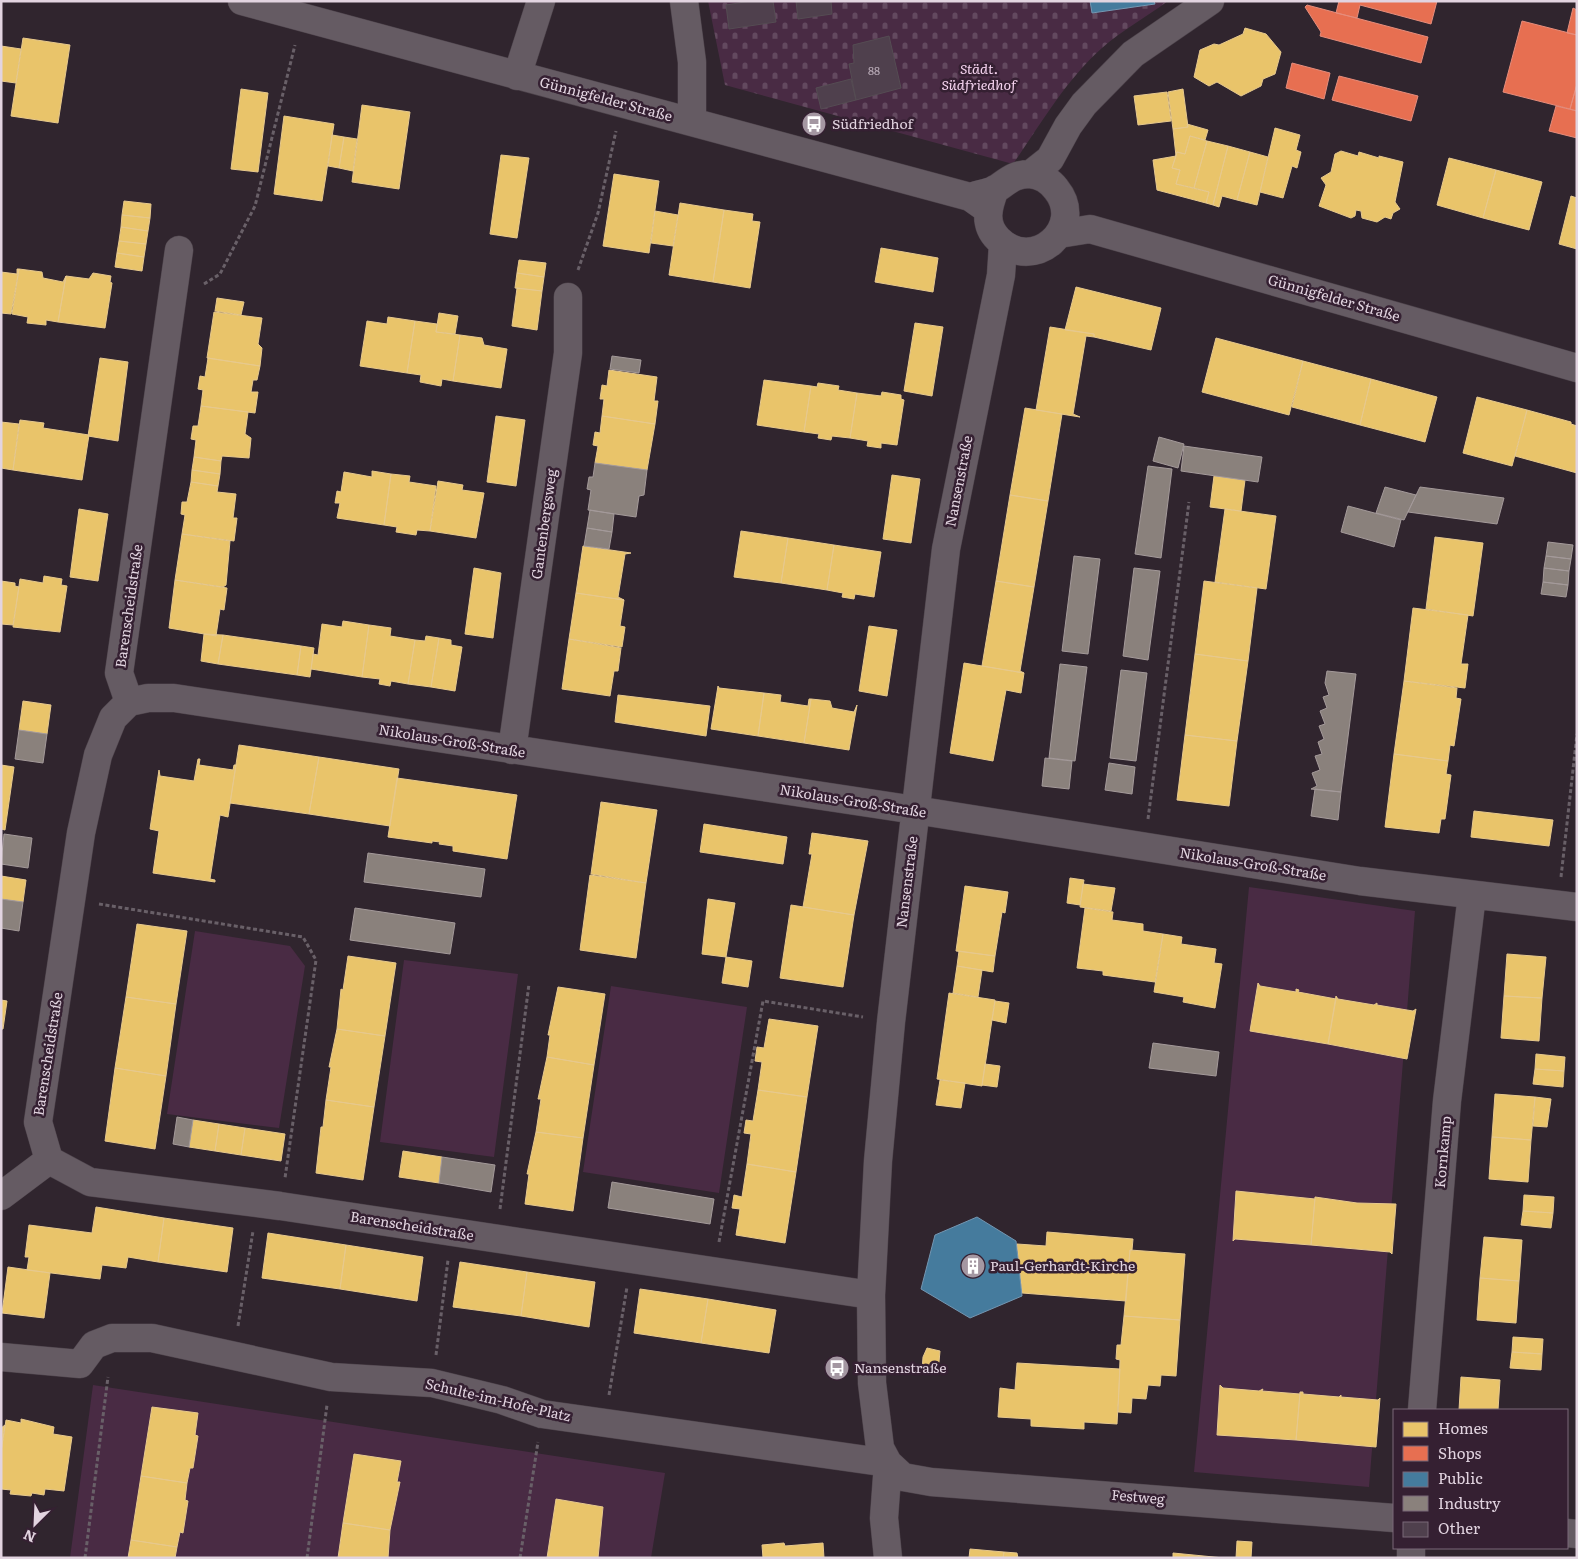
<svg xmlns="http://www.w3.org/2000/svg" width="1578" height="1559" font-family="Literata,serif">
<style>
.grass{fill:#492b44}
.cemetery{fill:url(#cemetery-stones)}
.homes{fill:#e9c46a;stroke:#e7c98d}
.shops{fill:#e76f51;stroke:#e68d7c}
.public{fill:#457b9d;stroke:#7496b1}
.industry{fill:#8a817c;stroke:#a49a9a}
.building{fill:#4f404d;stroke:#554c53}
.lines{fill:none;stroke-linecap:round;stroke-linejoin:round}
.minor-casing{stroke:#4c424a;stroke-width:29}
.path{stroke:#696068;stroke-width:3;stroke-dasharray:4 2.5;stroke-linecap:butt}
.minor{stroke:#655b63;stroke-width:28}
.labels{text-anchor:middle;stroke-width:5;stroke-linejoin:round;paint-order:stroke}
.number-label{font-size:11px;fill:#bdafbb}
.park-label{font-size:14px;font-style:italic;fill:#f5d3ef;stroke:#352032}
.street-label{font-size:14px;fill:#e2d4e0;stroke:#352032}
.poi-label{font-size:14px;fill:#e2d4e0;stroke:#352032;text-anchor:start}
</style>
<defs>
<pattern id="cemetery-stones" width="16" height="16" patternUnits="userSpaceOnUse" patternTransform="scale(1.25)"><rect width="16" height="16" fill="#492b44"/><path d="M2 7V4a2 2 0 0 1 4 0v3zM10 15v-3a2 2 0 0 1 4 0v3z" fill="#63495f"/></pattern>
</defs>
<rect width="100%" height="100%" fill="#30252e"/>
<!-- grass -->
<path class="grass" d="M1249,887L1415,911L1369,1487L1194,1472Z
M195,931L290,946L305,966L279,1128L167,1114Z
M404,960L518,974L494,1157L380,1142Z
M611,986L747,1007L719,1193L583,1172Z
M93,1385L665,1473L651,1558H70Z"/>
<!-- cemetery -->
<path class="cemetery" d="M708,1H1168C1146,17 1121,31 1102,48C1065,81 1041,124 1013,164L725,85Z"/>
<!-- homes -->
<path class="homes" d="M1245,28L1266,34L1281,52L1275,74L1263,79L1261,86L1241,96L1217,82L1209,86L1194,77L1200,50L1214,44L1219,45L1243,34Z
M23,38L70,45L58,123L11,116Z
M1,46L21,49L16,83L1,81Z
M241,89L268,93L258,172L231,169Z
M1183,89L1188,127L1173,129L1168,92Z
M1167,92L1171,121L1138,125L1134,96Z
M362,105L410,112L399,189L352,182Z
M284,116L334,124L322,201L274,194Z
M1187,124L1208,130L1205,140L1190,136L1185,154L1177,152L1176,156L1173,129L1188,127Z
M1275,128L1300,135L1296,150L1301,152L1297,168L1292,166L1283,198L1260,192Z
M332,135L344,137L339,168L328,166Z
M1190,136L1207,141L1194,188L1176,184L1180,170L1172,168L1177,152L1185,154Z
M344,137L357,139L353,171L339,168Z
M1207,141L1228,146L1213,205L1206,203L1209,192L1194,188Z
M1228,146L1250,152L1237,200L1222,196L1219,207L1213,205Z
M1341,151L1358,156L1359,152L1379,158V156L1403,162L1395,202L1400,209L1393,213L1391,219L1385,217L1377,222L1362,218L1361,211L1356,210L1355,216L1351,218L1319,206L1326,185L1321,178L1331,172L1335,154Z
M1250,152L1268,157L1257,205L1237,200Z
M501,155L529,158L517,238L490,234Z
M1176,156L1172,168L1180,170L1176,184L1209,192L1206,203L1157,190L1153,160Z
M1449,158L1496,170L1483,218L1437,205Z
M1496,170L1542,182L1529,230L1483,218Z
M614,174L659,181L649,253L603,246Z
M1571,196L1577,198V249L1559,244Z
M124,201L151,204L150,218L122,215Z
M680,203L724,210L713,282L669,275Z
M724,210L753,214L752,221L760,222L750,288L713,282Z
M655,211L678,215L673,246L651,243Z
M122,215L150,218L148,231L121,227Z
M121,227L148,231L146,244L119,241Z
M119,241L146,244L144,257L117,253Z
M881,248L938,258L933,292L875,282Z
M117,253L144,257L142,271L115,267Z
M519,260L546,263L544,277L517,273Z
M17,269H19L11,314L1,313V272L17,274Z
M19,269L42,272L43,278L63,282L66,276L58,322L46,320V325L27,323L28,317L12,314Z
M93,273L111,276L110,282L112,283L105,328L58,322L66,276L89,279Z
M517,273L544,277L542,291L515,288Z
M1076,287L1161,308L1151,350L1094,337V334L1065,330Z
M517,288L542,291L537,330L512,326Z
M217,298L244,302L241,315L215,311Z
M214,312L262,318L258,344L262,348L260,366L207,358Z
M439,313L458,316L455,334L436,332Z
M388,317L415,321L407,373L360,366L367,321L387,324Z
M415,321L437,324L436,332L460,335L453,381L442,379L441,386L420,382L421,375L407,373Z
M915,323L943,327L932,396L904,391Z
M1050,327L1094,334V337L1086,336L1073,414L1080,417L1036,410Z
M460,335L482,338L484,345L507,349L501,388L453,381Z
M1216,338L1303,361L1289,415L1202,392Z
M100,358L128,362L118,441L88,436Z
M208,358L260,366L257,380H253L251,392H258L255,413L201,406L203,390L198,389L200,376L205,377Z
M1303,361L1371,379L1360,425L1292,407Z
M609,370L657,377L654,401H658L655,424L602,416L604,399H600L602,385L607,386Z
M1371,379L1437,397L1425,442L1360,425Z
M764,380L811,386L804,432L757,425Z
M818,383L839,386L838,390L857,393L850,438L832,436L831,440L818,438L819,434L804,432L811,386L817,387Z
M882,392L901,395V399L904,400L897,445L881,443V448L867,446L868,441L850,438L857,393L881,396Z
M1477,397L1527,410L1512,466L1463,453Z
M201,406L248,412L245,434L251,438L249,458L222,456L221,461L194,457L196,440L191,439L193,426H198Z
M1025,408L1062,414L1048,501L1010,495Z
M1527,410L1571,422V424L1577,426V473L1515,456Z
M496,416L525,420L516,486L487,482Z
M602,416L655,424L647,470L595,463L598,446L593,445L595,432L600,433Z
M20,420L44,423L43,428L89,435L82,480L13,470Z
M1,422L19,424L13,470L1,468Z
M194,457L221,461L220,474L192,470Z
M192,470L220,474L218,486L191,482Z
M372,471L391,474L384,525L337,518L340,503H335L337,491L341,492L344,472L372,477Z
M391,474L410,476L409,482L436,486L430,531L417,530L416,535L396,532L397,527L384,525Z
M892,475L920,479L911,543L883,539Z
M1214,476L1245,480L1241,511L1210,507Z
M438,481L463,485L462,490L484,493L476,538L430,531Z
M191,482L218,486L217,492L236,494L233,518H237L234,541L182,534L185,515L181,514L182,502H187Z
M1010,495L1048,501L1034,587L996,581Z
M79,509L108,514L98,581L70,577Z
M1225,509L1276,516L1266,589L1215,582Z
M741,531L788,538L781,583L734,577Z
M182,534L230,541L226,585L223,587L175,580Z
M1435,537L1483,543L1473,616L1426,609Z
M788,538L834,545L827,590L781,583Z
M834,545L881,552L874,597L855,594L854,599L842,597L843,593L827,590Z
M583,546L631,553L625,554L618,597L624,600L576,593Z
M474,568L501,573L493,638L465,634Z
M44,576L62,579L61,585L67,586L60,632L13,627L20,579L43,583Z
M175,580L227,588L224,610L220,609L216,636L169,628Z
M1,581L15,583V586L19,587L13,625L1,624Z
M996,581L1034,587L1020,671L1024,673L982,666Z
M1204,581L1257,588L1248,661L1195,654Z
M576,593L624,600L620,626L625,627L622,647L569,639Z
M1413,608L1468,615L1461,664H1468L1465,688L1404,681Z
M343,621L369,625L362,677L311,669L313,654L318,655L322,624L342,627Z
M369,625L391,628L390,636L415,640L408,684L391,681L390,686L379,684L380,679L362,677Z
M869,626L897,630L887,696L859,691Z
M204,634L223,635L218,664L201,661Z
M223,635L301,646L297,675L218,664Z
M426,636L439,638L431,687L408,684L415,640L425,641Z
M439,638L451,640V645L462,647L455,691L431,687Z
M569,639L621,648L618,671H614L610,696L562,689Z
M301,646L314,648L310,677L297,675Z
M1195,654L1248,661L1237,741L1185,735Z
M964,663L1024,673L1021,693L1006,690L993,761L950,753Z
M1404,681L1457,688L1456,698L1461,699L1454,746L1450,745L1448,761L1394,754Z
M718,686L719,688L764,693L758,736L711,729Z
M764,693L781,695L780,702L808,706L809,699H811L804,743L758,736Z
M618,695L710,706L706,736L615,722Z
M811,699L830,701L832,708L854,712L857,705L849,750L804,743Z
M23,701L51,705L47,734L19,730Z
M1185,735L1237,741L1229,806L1177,800Z
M239,745L319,757L309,814L230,803Z
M1394,754L1448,761L1446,774L1451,775L1445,819H1441L1439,833L1385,827Z
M319,757L399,769L390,826L309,814Z
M198,759H200L199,765L233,770L234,765H236L228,817L220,815L210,879L215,880V882L153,873L159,831L150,829L159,770L160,776L194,781Z
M1,765L14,767L5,830L1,829Z
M397,778L517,795L507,859L453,851V846L439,844L440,842L432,841V843L388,837Z
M601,802L657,810L646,883L591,874Z
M1474,811L1553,820L1549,846L1471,837Z
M704,824L787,837L783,864L700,852Z
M812,833L868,841L854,915L803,907L812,854H809Z
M590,875L646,883L636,958L580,950Z
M1,876L26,880L23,902L1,899Z
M1070,878L1084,880L1080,905L1067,903Z
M1083,884L1115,888L1111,911L1080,907Z
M965,886L1008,892L1005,913L1002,912L995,956L956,951Z
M708,899L735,903L726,957L702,954Z
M791,905L854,915L843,987L780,978Z
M1085,908L1113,912L1112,920L1143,924V931L1163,934L1155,982L1103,975V971L1077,968Z
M137,924L187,931L176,1004L126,997Z
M1163,934L1182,937L1181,944L1216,949L1214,963L1222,964L1215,1008L1183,1002L1184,997L1154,992Z
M959,951L995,956L993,972L957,966Z
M1507,954L1546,957L1542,998L1504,996Z
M348,956L396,963L385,1036L337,1029L341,989L343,990Z
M726,957L752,961L748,987L722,983Z
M957,966L982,970L978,997L953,993Z
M1258,983L1260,986L1296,992V989L1299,990L1298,992L1336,999L1328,1044L1250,1031Z
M558,987L605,994L594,1065L547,1057L550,1035H548Z
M949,993L995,1000L982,1086L937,1079Z
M1336,996L1338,999L1374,1005L1377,1003V1005L1413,1011L1416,1009L1407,1059L1328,1044Z
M1504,996L1542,998L1539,1041L1501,1038Z
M126,997L176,1004L166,1076L115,1068Z
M1,1000L7,1001L3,1029H1Z
M995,1001L1009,1003L1006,1023L992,1020Z
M769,1019L818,1026L807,1097L758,1090L762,1062L755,1061L757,1047L764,1048Z
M337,1029L385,1036L374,1107L326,1100L331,1067H329Z
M1536,1054L1565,1057L1564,1071L1535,1069Z
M547,1057L594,1065L583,1138L536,1132L541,1099H538Z
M985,1064L1000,1066L997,1087L982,1085Z
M115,1068L166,1076L155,1149L105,1141Z
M1535,1069L1564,1071L1563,1087L1533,1084Z
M940,1080L965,1083L961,1108L936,1105Z
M758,1090L807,1097L796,1172L747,1164L751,1134L744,1133L746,1120L753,1121Z
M1495,1094L1535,1097L1531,1140L1492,1137Z
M1535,1097L1551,1099L1547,1127L1533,1126Z
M326,1100L374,1107L363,1180L316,1173L321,1127H323Z
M193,1120L219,1124L215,1151L189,1147Z
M219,1124L245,1128L241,1155L215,1151Z
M245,1128L285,1134L281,1161L241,1155Z
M536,1132L583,1138L573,1211L525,1204L529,1174H527Z
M1492,1137L1531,1140L1528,1182L1489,1179Z
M403,1151L442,1157L439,1183L399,1177Z
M747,1164L796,1172L785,1243L736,1235L740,1209L732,1208L734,1195L742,1197Z
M1236,1191L1315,1199L1311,1245L1235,1239L1233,1241Z
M1524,1195L1554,1197L1553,1213L1523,1211Z
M1315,1197L1357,1203L1396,1204L1392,1254L1390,1252L1311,1245Z
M96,1207L164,1218L158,1262L128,1257L126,1268L102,1265L100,1279L27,1270L29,1257H25L29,1225L92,1233Z
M1523,1211L1553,1213L1551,1228L1521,1225Z
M164,1218L233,1228L227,1272L158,1262Z
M1047,1232L1133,1239L1132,1250H1130L1126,1301L1022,1293L1017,1244L1046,1246Z
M268,1233L346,1245L340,1289L262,1278Z
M1484,1237L1522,1240L1519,1281L1480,1278Z
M346,1245L423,1257L417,1301L340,1289Z
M1130,1250L1185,1254L1180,1320L1124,1316Z
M460,1262L527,1272L521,1316L453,1307Z
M8,1267L50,1273L44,1318L2,1313Z
M527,1272L595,1282L589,1327L521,1316Z
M1480,1278L1519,1281L1516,1323L1477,1320Z
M640,1289L708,1299L701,1343L634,1333Z
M708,1299L776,1310L769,1353L701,1343Z
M1124,1316L1180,1320L1176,1376L1161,1375L1160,1386L1148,1385L1146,1399L1132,1398L1131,1413L1118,1412L1120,1360L1116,1359L1117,1345H1121Z
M1513,1337L1543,1339L1542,1354L1512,1352Z
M927,1348L940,1351L939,1362L933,1372L922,1370L923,1357Z
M1512,1352L1542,1354L1541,1370L1510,1368Z
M1017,1363L1120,1369L1117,1424L1084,1422V1429L1031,1426V1419L998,1417L1000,1388L1015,1390Z
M1461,1377L1500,1380L1498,1410H1459Z
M1220,1385L1223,1388L1259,1391L1263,1389L1262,1391L1300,1394L1296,1440L1217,1435Z
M1300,1392H1303V1394L1339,1397L1341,1395V1397L1378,1400L1380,1398L1376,1447L1296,1440Z
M152,1407L198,1413L195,1435L198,1436L193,1468H190L187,1483L141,1476Z
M21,1419L54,1427L53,1434L72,1437L64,1491L45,1489L44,1495L32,1493L31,1496L10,1494L11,1490L1,1489V1452L6,1420L21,1423Z
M5,1425L1,1452V1428Z
M354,1454L401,1461L397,1482H400L390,1530L343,1523Z
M141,1476L187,1483L185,1500L188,1501L183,1533L180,1532L177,1547L131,1540Z
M556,1499L603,1507L598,1558H547Z
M343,1523L390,1530L388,1558H338Z
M131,1540L177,1547L175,1558H128Z
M1237,1541L1252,1542L1251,1558H1236Z
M784,1543L785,1546L823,1543L824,1558H763L762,1545Z
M970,1549L1004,1552L1003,1558H969Z
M1004,1552L1017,1553L1018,1558H1003Z
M1173,1553L1224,1558H1173Z"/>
<!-- shops -->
<path class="shops" d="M1339,1H1437L1431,24L1360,5L1357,18L1336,13Z
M1307,5L1428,37L1421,63L1320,36L1321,32L1305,7Z
M1573,8L1577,10V35L1567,33Z
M1522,21L1577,35V84L1570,109L1503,92Z
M1292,63L1330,73L1324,99L1286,88Z
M1339,76L1418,96L1411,121L1332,100Z
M1577,84V111L1570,109Z
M1556,106L1577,111V138L1549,131Z"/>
<!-- public -->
<path class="public" d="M1090,1H1154L1155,4L1092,13Z
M977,1217L1016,1241L1022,1296L970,1318L921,1289L935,1235Z"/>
<!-- industry -->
<path class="industry" d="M612,356L641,360L639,373L610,369Z
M1159,437L1184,444L1178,468L1153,461Z
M1184,446L1262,457L1258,482L1181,471Z
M595,463L647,470L644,495L639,496L636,517L588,510L591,490L587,489L589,477H593Z
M1148,466L1172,469L1161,558L1135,554Z
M1385,487L1416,495L1404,520L1376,513Z
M1420,487L1504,498L1497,524L1408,512Z
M1348,506L1401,520L1394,547L1341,532Z
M590,510L614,514L612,532L587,528Z
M587,528L612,532L609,549L584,546Z
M1548,542L1573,545L1571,559L1546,556Z
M1074,556L1100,559L1088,654L1062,651Z
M1546,556L1571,559L1569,571L1544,568Z
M1134,568L1160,571L1148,660L1123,656Z
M1544,568L1569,571L1568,585L1543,582Z
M1543,582L1568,585L1566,597L1541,594Z
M1060,664L1087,667L1075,761L1049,758Z
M1121,670L1147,673L1136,761L1110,758Z
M1327,671L1356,674L1341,792L1311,789L1317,786L1312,773L1320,770L1315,756L1322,754L1318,742L1324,739L1319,726L1325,724L1320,711L1327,708L1323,697L1329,695L1325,683Z
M19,730L47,734L43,763L15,759Z
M1045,758L1072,761L1069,789L1042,786Z
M1109,763L1135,767L1132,794L1105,790Z
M1315,789L1341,792L1338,820L1311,816Z
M4,834L32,838L28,868L1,864Z
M368,853L485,869L481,897L364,882Z
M1,899L23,902L19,931L1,928Z
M355,908L455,923L450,954L350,940Z
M1153,1043L1219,1052L1216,1076L1149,1068Z
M177,1117L193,1120L189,1147L173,1144Z
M442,1157L495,1165L491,1192L439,1183Z
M612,1182L714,1199L710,1224L608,1208Z"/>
<!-- building -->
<path class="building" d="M751,1H773L776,22L729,29L726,5Z
M796,1H831L832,14L798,19Z
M889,36L901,88L856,100L849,64L854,63L853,45Z
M851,79L856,100L821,109L816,88Z"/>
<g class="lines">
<defs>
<path id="minor" d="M242,1L970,197L987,209
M684,1L692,62V122
M517,76L541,1
M1031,174L1050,159L1068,126L1084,104L1133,54L1210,1
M970,197C978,194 989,193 996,189C1008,181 1014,174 1030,174C1040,175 1050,181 1056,189C1087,227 1033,275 998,239C983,224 988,207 995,189
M1059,234L1090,229L1577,368
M1003,244L1001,275L946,549L891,1022L878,1161L871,1295L872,1383L880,1448L888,1463L903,1477L931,1482L1394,1518
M129,702L148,698H174L915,810L1360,881L1577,907
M129,702L113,718L98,755L81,833L38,1122L49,1160L90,1182L280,1206L871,1295
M129,702L119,673L179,250
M512,750L568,353V297
M1,1196L49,1160
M1,1357L80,1364L94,1345L112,1338H152L331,1377L432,1383L502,1400L542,1414L888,1463
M1422,1410L1447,1101L1472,895
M888,1463L884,1518L888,1558
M1567,1533L1577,1534
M1411,1558V1548"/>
</defs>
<!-- minor casing -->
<use href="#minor" class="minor-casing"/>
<!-- path -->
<path class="path" d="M578,270L598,213L616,131
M204,284L220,274L255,206L295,45
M1148,819L1189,502
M1561,877L1577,734
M99,904L303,937L316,960L285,1178
M500,1209L529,984
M719,1242L763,1001L863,1017
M238,1326L253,1231
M436,1355L448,1260
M609,1395L627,1287
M85,1558L108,1377
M307,1558L327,1405
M520,1558L538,1442"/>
<!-- minor -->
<use href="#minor" class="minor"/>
</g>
<!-- icons -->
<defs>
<symbol id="bus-disc" viewBox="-11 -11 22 22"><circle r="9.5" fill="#a497a2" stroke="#352032"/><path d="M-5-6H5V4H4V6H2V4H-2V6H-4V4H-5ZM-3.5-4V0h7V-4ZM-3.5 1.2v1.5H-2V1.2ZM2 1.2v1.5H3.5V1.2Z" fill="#fff"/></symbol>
<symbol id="building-disc" viewBox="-11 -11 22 22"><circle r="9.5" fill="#a497a2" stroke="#352032"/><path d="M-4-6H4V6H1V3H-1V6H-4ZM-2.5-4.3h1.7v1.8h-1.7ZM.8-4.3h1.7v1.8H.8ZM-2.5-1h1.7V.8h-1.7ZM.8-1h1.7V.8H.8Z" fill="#fff"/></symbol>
</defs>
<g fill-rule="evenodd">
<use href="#bus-disc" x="800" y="110" width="28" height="28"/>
<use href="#building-disc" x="959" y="1252" width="28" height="28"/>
<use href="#bus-disc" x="823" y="1354" width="28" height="28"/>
</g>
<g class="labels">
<!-- number labels -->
<g class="number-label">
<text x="874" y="75">88</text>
</g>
<!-- park labels -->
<g class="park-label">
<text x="979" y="74">Städt.<tspan x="979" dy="16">Südfriedhof</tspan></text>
</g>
<!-- street labels -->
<g class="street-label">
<text transform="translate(606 99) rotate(15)" y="5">Günnigfelder Straße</text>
<text transform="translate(1334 298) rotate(16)" y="5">Günnigfelder Straße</text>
<text transform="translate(959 481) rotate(-79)" y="5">Nansenstraße</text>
<text transform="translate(544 524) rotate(-82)" y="5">Gantenbergsweg</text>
<text transform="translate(129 606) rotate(-82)" y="5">Barenscheidstraße</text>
<text transform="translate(452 741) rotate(9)" y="5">Nikolaus-Groß-Straße</text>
<text transform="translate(853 801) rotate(9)" y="5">Nikolaus-Groß-Straße</text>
<text transform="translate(1253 864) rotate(9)" y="5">Nikolaus-Groß-Straße</text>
<text transform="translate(907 882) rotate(-83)" y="5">Nansenstraße</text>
<text transform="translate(48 1054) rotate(-81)" y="5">Barenscheidstraße</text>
<text transform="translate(1443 1152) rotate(-85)" y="5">Kornkamp</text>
<text transform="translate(412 1226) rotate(9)" y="5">Barenscheidstraße</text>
<text transform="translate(498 1400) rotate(13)" y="5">Schulte-im-Hofe-Platz</text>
<text transform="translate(1138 1497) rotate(5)" y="5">Festweg</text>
</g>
<!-- poi labels -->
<g class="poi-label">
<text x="832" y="129">Südfriedhof</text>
<text x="990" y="1271">Paul-Gerhardt-Kirche</text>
<text x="854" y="1373">Nansenstraße</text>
</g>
</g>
<!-- border -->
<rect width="1578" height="1559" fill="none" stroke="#e2d4e0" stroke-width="5"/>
<!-- legend -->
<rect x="1393" y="1409" width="175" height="140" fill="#352032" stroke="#7a6878"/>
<rect x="1403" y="1422" width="25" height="15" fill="#e9c46a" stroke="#7a6878"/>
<text x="1438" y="1434" font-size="15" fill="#e2d4e0">Homes</text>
<rect x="1403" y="1446" width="25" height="15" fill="#e76f51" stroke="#7a6878"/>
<text x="1438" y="1459" font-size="15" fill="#e2d4e0">Shops</text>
<rect x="1403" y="1472" width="25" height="15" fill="#457b9d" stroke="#7a6878"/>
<text x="1438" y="1484" font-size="15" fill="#e2d4e0">Public</text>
<rect x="1403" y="1496" width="25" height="15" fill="#8a817c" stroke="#7a6878"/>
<text x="1438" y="1509" font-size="15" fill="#e2d4e0">Industry</text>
<rect x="1403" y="1522" width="25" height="15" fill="#4f404d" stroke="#7a6878"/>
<text x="1438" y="1534" font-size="15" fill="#e2d4e0">Other</text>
<!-- north arrow -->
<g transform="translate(35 1524) rotate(204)" stroke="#352032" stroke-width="4" paint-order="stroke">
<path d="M0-4L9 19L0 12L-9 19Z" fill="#e2d4e0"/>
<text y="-8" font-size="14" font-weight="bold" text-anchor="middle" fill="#e2d4e0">N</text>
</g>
</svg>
